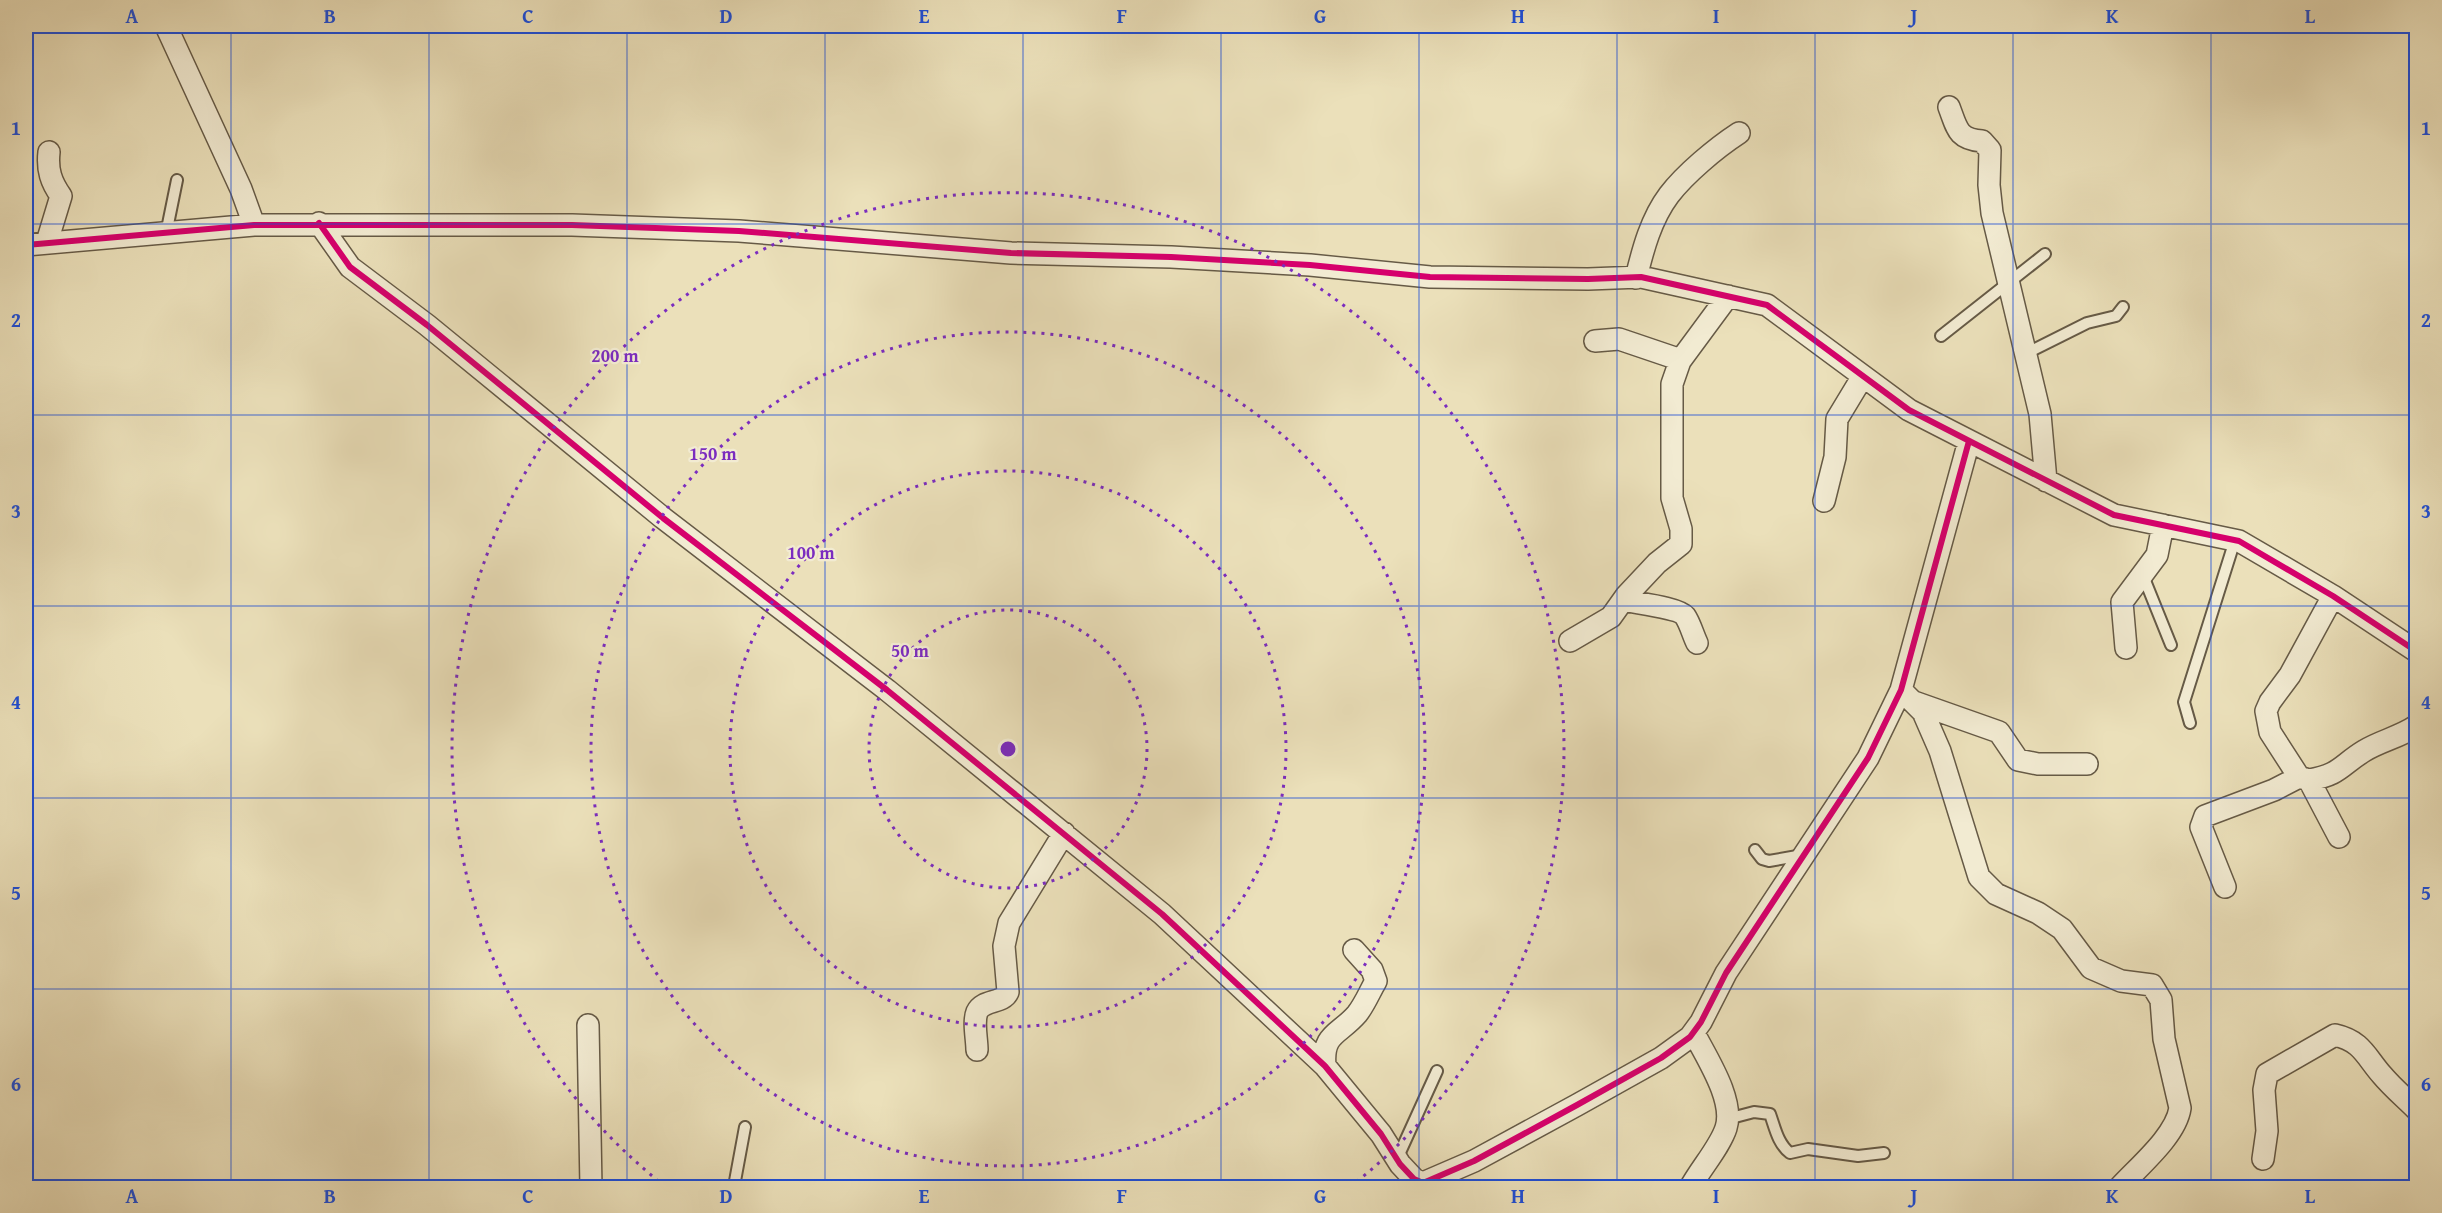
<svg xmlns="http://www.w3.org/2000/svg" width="2442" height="1213" font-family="'Gentium Book Plus',serif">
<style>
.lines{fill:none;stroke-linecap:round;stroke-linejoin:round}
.lane-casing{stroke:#665a46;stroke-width:14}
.street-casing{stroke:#665a46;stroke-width:24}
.lane{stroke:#f2ebd2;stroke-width:10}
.street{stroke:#f2ebd2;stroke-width:21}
.cycleway-casing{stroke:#f2ebd2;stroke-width:10}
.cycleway{stroke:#d6006c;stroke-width:6}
.grid{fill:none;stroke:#1d4ed8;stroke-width:1.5;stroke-opacity:0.55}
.ring{fill:none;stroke:#7b2cbf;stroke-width:3;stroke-dasharray:3 6}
.centre{fill:#7b2cbf;stroke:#f2ebd2;stroke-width:3}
.ring-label{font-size:18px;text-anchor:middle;font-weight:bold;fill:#7b2cbf;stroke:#f2ebd2;stroke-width:4.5;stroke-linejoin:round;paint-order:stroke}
.neatline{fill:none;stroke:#1d4ed8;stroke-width:2}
.grid-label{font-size:20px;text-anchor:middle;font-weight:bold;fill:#1d4ed8}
</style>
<rect width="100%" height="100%" fill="#ebe0ba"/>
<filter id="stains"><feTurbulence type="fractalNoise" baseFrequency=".00333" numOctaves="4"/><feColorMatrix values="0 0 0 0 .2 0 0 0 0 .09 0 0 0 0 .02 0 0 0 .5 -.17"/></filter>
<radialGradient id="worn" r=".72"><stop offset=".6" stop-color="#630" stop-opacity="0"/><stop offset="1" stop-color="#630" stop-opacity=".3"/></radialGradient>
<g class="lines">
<defs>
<path id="lane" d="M166,234L177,180
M1941,336L2045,254
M2025,354L2087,323L2116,316L2123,307
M2142,573L2171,645
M2190,723L2184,702L2235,540
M1755,850L1762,859L1769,861L1803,855
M1729,1115L1735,1117L1754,1112L1770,1114C1775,1128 1778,1144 1790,1153L1808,1149L1858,1156L1884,1153
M1397,1159L1437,1071
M732,1188L735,1181L745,1127"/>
<path id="street" d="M166,26L241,189L254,225
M1949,107C1957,128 1957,139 1982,141L1990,150L1989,185L1992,213L2040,414L2046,481
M319,223L350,267L427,325L663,518L887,690L1162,914L1325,1066L1381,1134L1400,1164L1414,1179L1423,1183L1474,1161L1577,1105L1661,1058L1690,1037L1701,1022L1726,973L1868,758L1901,690L1969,441
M47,242L61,196C51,182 47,170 49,152
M26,245L254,225H572L739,231L1011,253L1171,257L1310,265L1430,277L1588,279L1641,277L1767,305L1909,410L2114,515L2239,541L2333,596L2416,651
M1636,278C1643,249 1651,219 1669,195C1685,174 1716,148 1739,133
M1595,341L1619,339L1681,360
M1824,501L1835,457L1837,419L1863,376
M2333,596L2290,675L2270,702L2266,711L2270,732L2299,777L2309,780L2339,837
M1624,600C1636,603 1679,608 1685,616C1690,623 1693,635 1697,643
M1570,641L1611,617L1626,596L1657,563L1681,544V529L1672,498V384L1680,361L1728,296
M2126,648L2122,602L2157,555L2163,525
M1901,690L1923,712L1940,751L1979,877L1996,894L2038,913L2062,929L2091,968L2121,981L2152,985L2161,1000L2164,1039L2180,1108C2176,1136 2138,1167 2119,1188
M1914,702L1999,732L2018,760L2038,764H2087
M2309,780C2340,775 2341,765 2364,751C2380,741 2400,737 2416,726
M2225,887L2201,827L2205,816L2274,790L2299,777
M588,1025L591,1188
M977,1050C977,1039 973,1022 977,1012C983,999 1003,1004 1008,992L1004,946L1009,923L1064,833
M1325,1066C1322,1033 1339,1035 1357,1014C1365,1004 1370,991 1376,981L1372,970L1354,950
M2263,1159L2267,1131L2264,1090L2267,1074L2335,1035C2362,1041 2366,1057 2382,1075C2392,1087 2405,1098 2416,1109
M1690,1188C1700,1169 1720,1147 1726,1128C1735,1100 1706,1057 1694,1033"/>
</defs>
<!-- lane casing -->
<use href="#lane" class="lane-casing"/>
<!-- street casing -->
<use href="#street" class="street-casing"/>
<!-- lane -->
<use href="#lane" class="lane"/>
<!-- street -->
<use href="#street" class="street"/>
<defs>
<path id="cycleway" d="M319,223L350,267L427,325L663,518L887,690L1162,914L1325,1066L1381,1134L1400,1164L1414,1179L1423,1183L1474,1161L1577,1105L1661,1058L1690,1037L1701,1022L1726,973L1868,758L1901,690L1969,441
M26,245L254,225H572L739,231L1011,253L1171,257L1310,265L1430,277L1588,279L1641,277L1767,305L1909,410L2114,515L2239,541L2333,596L2416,651"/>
</defs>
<!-- cycleway casing -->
<use href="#cycleway" class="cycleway-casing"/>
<!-- cycleway -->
<use href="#cycleway" class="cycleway"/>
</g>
<!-- grid -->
<path class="grid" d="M231,26V1188M429,26V1188M627,26V1188M825,26V1188M1023,26V1188M1221,26V1188M1419,26V1188M1617,26V1188M1815,26V1188M2013,26V1188M2211,26V1188M26,224H2416M26,415H2416M26,606H2416M26,798H2416M26,989H2416"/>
<!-- distance rings -->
<g class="ring">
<circle cx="1008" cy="749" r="139"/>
<circle cx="1008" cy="749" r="278"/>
<circle cx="1008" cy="749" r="417"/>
<path d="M666 1187A556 556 0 1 1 1350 1187"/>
</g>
<circle cx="1008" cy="749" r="9" class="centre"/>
<g class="ring-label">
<text x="615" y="362">200 m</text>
<text x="713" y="460">150 m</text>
<text x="811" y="559">100 m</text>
<text x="910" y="657">50 m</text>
</g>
<!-- margin -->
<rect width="2442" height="1213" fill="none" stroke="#ebe0ba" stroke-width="66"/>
<rect x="33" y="33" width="2376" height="1147" class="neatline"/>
<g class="grid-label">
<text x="132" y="23">A</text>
<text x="330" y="23">B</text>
<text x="528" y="23">C</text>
<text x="726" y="23">D</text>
<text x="924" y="23">E</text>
<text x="1122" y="23">F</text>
<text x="1320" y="23">G</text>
<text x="1518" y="23">H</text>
<text x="1716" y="23">I</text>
<text x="1914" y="23">J</text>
<text x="2112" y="23">K</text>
<text x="2310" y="23">L</text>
<text x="16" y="135">1</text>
<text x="2426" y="135">1</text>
<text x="16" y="327">2</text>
<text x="2426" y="327">2</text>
<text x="16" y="518">3</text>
<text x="2426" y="518">3</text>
<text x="16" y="709">4</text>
<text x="2426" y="709">4</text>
<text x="16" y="900">5</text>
<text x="2426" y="900">5</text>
<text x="16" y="1091">6</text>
<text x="2426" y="1091">6</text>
<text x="132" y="1203">A</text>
<text x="330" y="1203">B</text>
<text x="528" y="1203">C</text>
<text x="726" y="1203">D</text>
<text x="924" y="1203">E</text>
<text x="1122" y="1203">F</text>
<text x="1320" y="1203">G</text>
<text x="1518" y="1203">H</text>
<text x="1716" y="1203">I</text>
<text x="1914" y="1203">J</text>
<text x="2112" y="1203">K</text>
<text x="2310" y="1203">L</text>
</g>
<rect width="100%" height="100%" filter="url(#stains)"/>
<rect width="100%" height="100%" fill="url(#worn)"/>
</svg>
